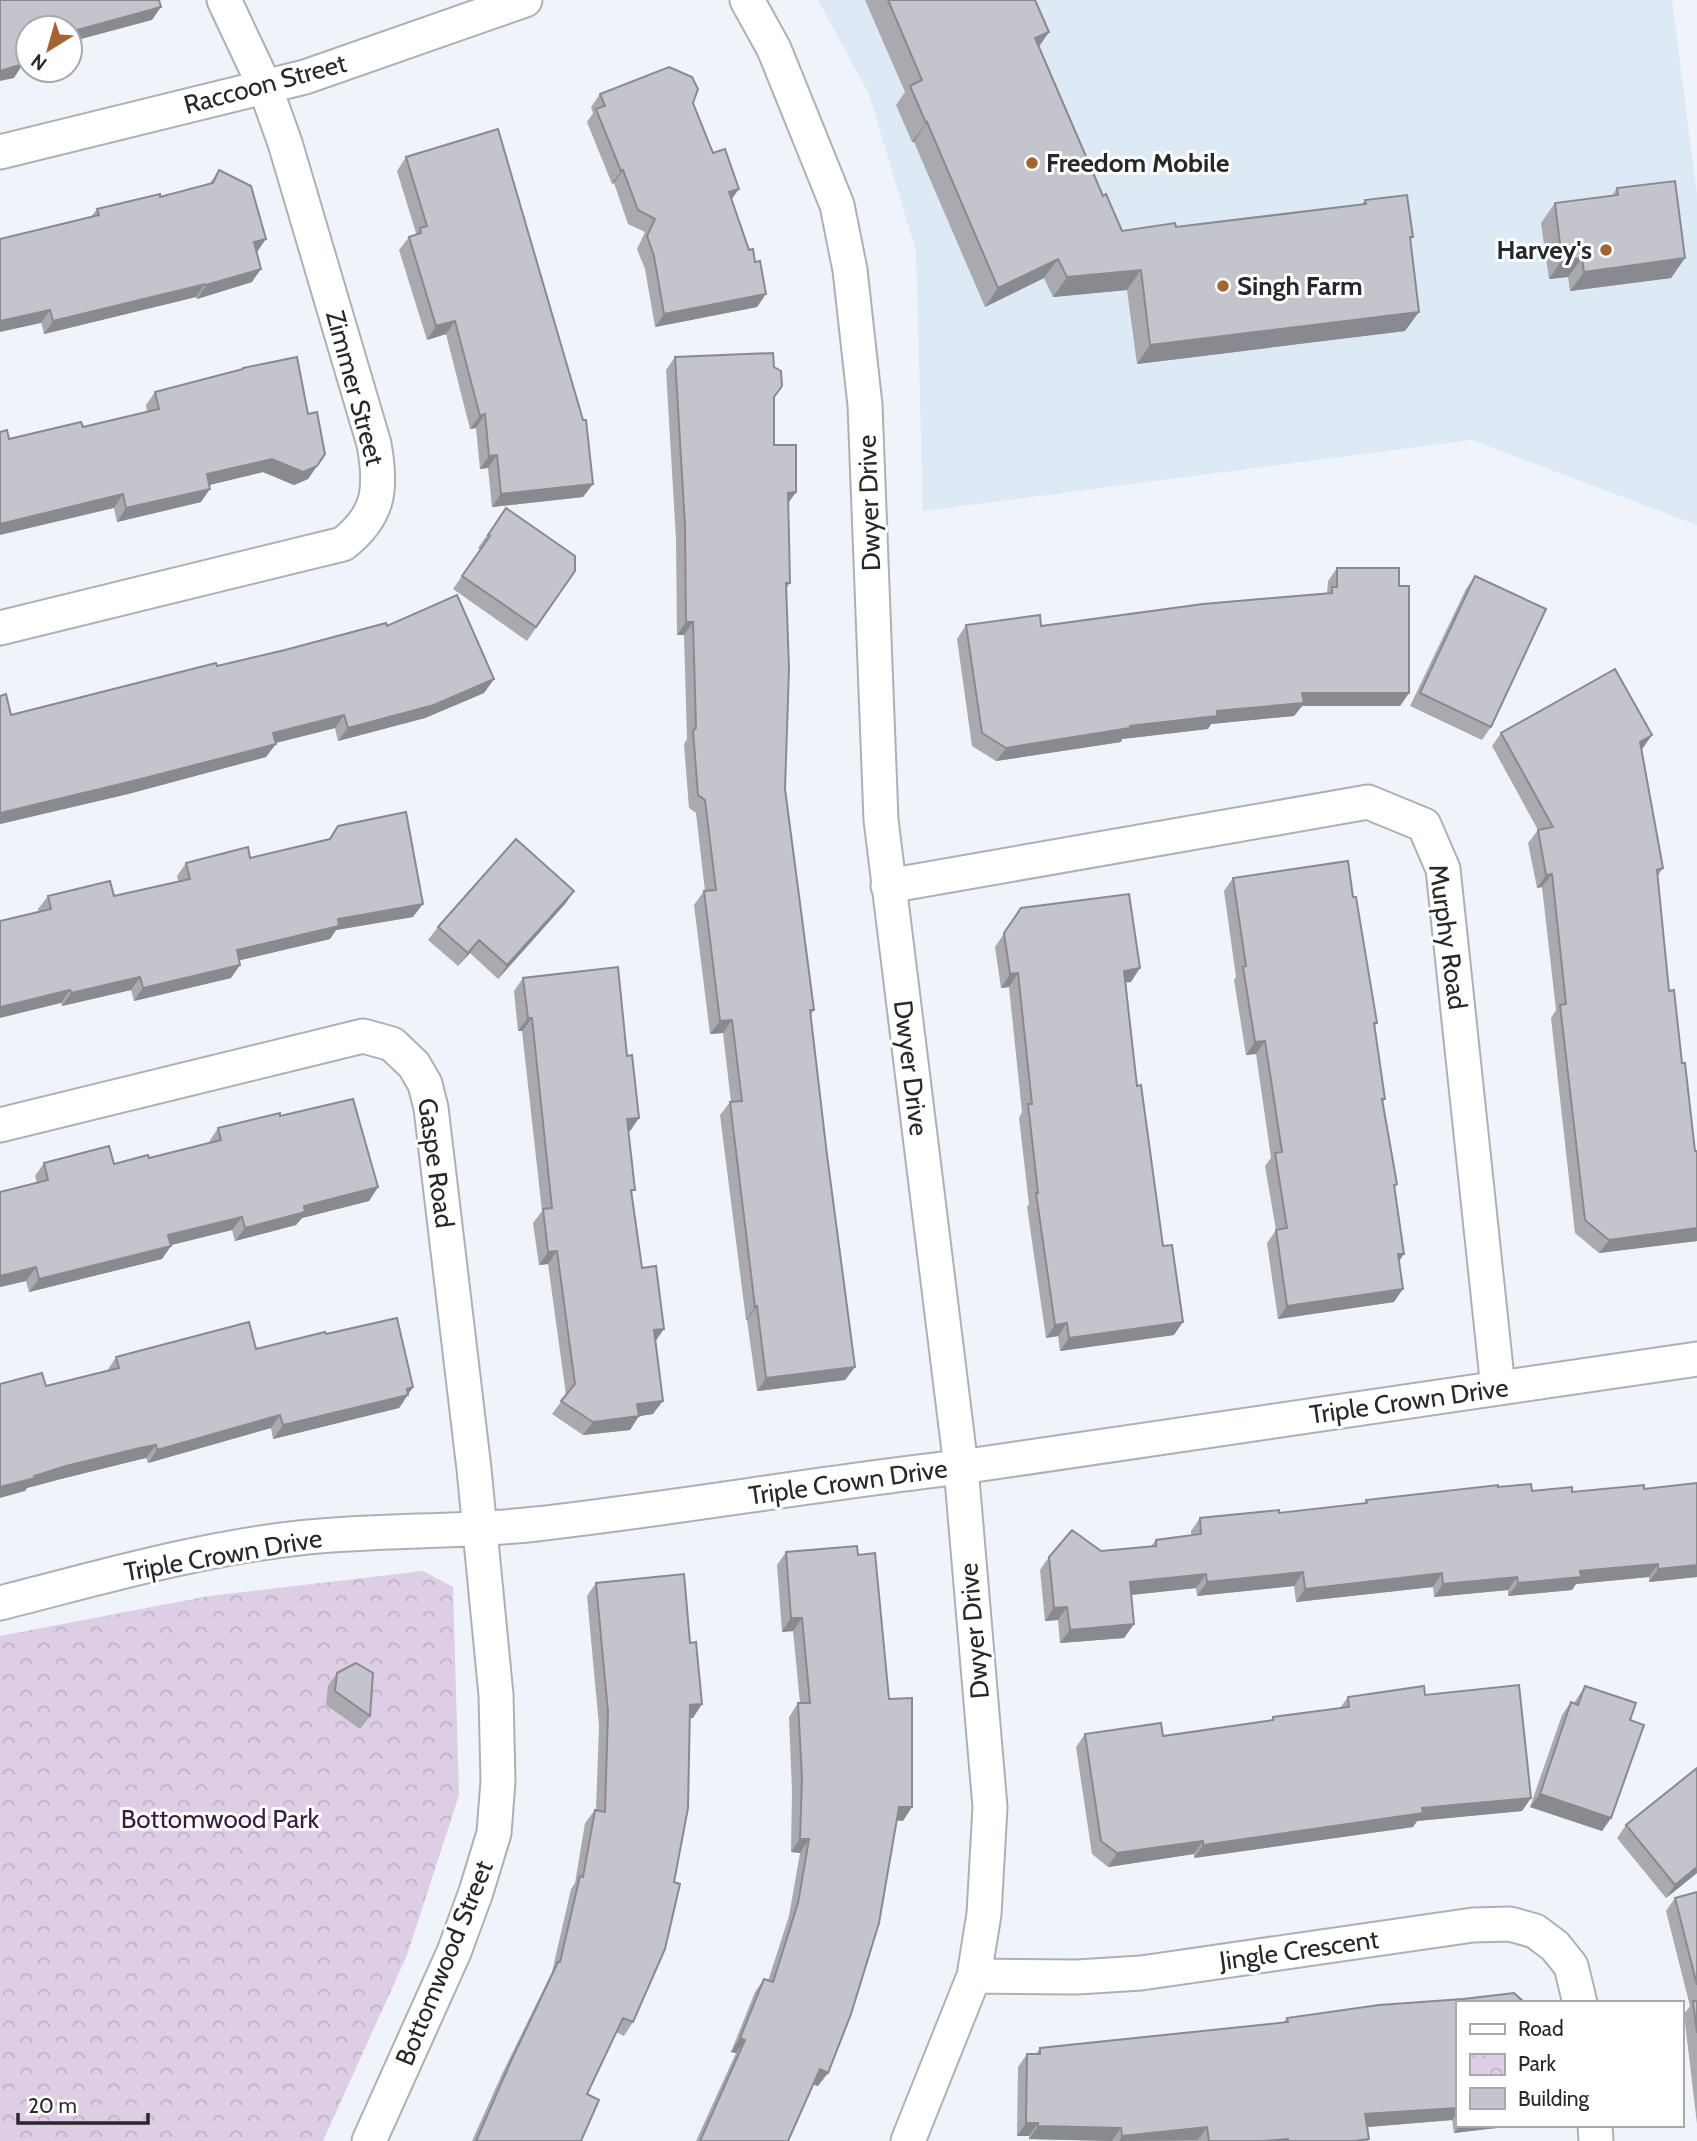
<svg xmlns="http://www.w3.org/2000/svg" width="1697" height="2141" font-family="Cabin,sans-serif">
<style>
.built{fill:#dde9f4}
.park{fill:url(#park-crowns)}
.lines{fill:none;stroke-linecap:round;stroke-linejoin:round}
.minor-casing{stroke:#abb1b5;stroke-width:37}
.minor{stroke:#fff;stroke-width:33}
.wall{fill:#a9a9af}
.shaded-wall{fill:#898a8f}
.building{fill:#c4c5cc;stroke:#898a8f;stroke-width:2}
.poi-dot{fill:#a5642e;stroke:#fff;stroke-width:2.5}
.labels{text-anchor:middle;stroke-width:6;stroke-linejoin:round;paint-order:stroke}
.street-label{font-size:26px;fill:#26292a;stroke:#fff}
.poi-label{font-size:26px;font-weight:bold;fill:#26292a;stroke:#fff;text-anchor:start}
.park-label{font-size:26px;fill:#381c46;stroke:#fff}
</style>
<defs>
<pattern id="park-crowns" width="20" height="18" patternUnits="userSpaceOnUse" patternTransform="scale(1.75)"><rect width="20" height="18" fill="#ddcee5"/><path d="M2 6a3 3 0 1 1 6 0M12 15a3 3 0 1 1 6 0" fill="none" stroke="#beb1c5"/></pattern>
</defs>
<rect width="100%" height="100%" fill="#eef4f9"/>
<!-- built -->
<path class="built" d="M818,0H1672L1697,195V525L1472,440L923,511L916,251L869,94Z"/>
<!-- park -->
<path class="park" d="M423,1571L453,1587L459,1795L407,1955L323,2141H0V1636L209,1596Z"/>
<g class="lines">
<defs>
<path id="minor" d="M747,0L774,49L837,205L850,270L865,405L881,820L961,1467L990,1807L984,1914L974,1976L908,2141
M0,152L305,77L525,0
M0,628L343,544C380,515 382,488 374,444L285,143L265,87L224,0
M888,886L1368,802L1424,825L1443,869L1498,1388
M0,1125L363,1036L392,1044L414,1065L425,1084L431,1108L474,1469L496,1695L498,1781L494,1833L476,1892L454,1952L369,2141
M0,1603C99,1578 198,1549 299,1538C378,1529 458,1533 536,1524C678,1508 819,1483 961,1467L1697,1359
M974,1976L1077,1977L1141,1973L1473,1925L1510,1924L1535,1931L1555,1946L1571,1966L1580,2003
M1595,2125L1596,2141"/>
</defs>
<!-- minor casing -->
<use href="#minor" class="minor-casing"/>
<!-- minor -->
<use href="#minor" class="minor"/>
</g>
<!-- wall -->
<path class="wall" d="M865,0H1035L1049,32L1039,47L1103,196L1122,231L1176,227L1361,205L1365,200L1413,237L1410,241L1405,331L1137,364L1127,290L1053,297L1044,278L985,307L914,142H912L896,105L905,92Z
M600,94L693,103L732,199L757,307L655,327L645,269L637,249L645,232L628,224L614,183L612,184L587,122L593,113L591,107Z
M406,157L593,484L583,497L492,507L488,468L480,469L476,428L470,429L446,334L427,340L399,250L409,237L415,235L416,233L397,171Z
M219,170L256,252L252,282L197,299L196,297L44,334L21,235L91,217L97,209L160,197L210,183Z
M1617,188L1685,258L1671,278L1570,291L1568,277L1549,279L1541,223L1555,203L1612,196Z
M675,357L774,397V445L796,492L788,503L790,583L786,589L785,789L814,1010L811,1015L827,1155L855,1367L845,1380L757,1391L747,1320H746L720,1115L730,1102H731L723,1033L710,1034L694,905L704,891H705L696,813L689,808L684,744L687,739L684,635H677L676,539L666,370Z
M243,368L308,414L325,454L308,479L294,485L263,472L209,485L201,502L117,522L114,508L9,439L83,427L147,412L146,405L155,392L241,370Z
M506,508L575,571L527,641L453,589L480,550L478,548Z
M1337,568L1399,586L1409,693L1400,706H1302L1294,716L1211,724L1208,729L1122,739L1121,742L996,761L972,746L957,639L966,625L1041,626L1327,594L1328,581Z
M1475,576L1491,727L1482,740L1410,706L1466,589Z
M387,626L494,679L484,693L425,718L338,741L335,728L275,743L266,757L128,794L0,824V696L11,715Z
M1501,733L1643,748L1642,749L1663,868L1658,876L1669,991L1695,1151H1697V1241L1599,1253L1575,1233L1551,1018L1556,1010L1542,887L1537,888L1528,843L1538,830L1492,746Z
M338,826L413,917L336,930L330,939L240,960L231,978L134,1001L131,990L62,1006L38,909L48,896H114L178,881L177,876L186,863L250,858L328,840Z
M1233,878L1353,897L1377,1023L1374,1027L1385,1099L1383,1102L1397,1184L1395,1188L1399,1262L1394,1302L1278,1319L1267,1243L1276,1230L1265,1166L1271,1158L1256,1054L1246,1055L1234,980L1236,977L1224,891Z
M574,891L565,904L498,979L470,953L458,966L428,940L438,927Z
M1021,908L1131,982H1126L1137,1086L1174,1335L1060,1351L1058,1336L1046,1338L1027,1207L1029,1204L1019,1118L1022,1112L1009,987L1001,988L995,947Z
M523,978L627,1056L639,1118L630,1131H628L632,1194L642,1268L656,1341L653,1414L639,1416L630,1430L583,1435L552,1414L566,1395L548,1264L539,1265L533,1223L542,1211L522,1031H518L514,991Z
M280,1116L378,1187L369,1201L302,1218L296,1225L235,1241L232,1230L171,1245L162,1259L29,1292L26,1281L0,1287V1192L37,1183L35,1176L44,1163L114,1164L149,1158L209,1143V1142L218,1128Z
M326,1334L413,1387L399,1408L273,1439L271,1428L148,1463L146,1458L131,1461L57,1480L27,1488L25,1491L46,1386L107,1371L116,1357L256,1349Z
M1498,1487L1532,1491L1572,1492L1644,1489L1697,1577L1649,1582V1577L1576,1584L1572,1590L1508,1596V1590L1434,1597L1433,1587L1296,1602L1294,1586L1197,1596L1196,1588L1131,1595L1134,1624L1124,1638L1060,1643L1058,1620L1045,1621L1040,1570L1049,1557L1151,1546L1156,1540L1191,1536V1531L1200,1518L1279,1513L1364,1504L1366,1500Z
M786,1552L858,1555L889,1699L903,1821L897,1820L818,2086L813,2084L788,2141H696L736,2053L731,2052L755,1992L764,1979L768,1981L789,1916L800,1853L791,1852L792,1791L789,1717L798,1703H800L793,1631L782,1632L777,1565Z
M596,1583L693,1718H690L633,2022L624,2036L616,2032L587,2094L581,2141H472L502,2074L552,1972L571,1889L575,1883L585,1823L595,1810H596L599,1726L587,1596Z
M337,1673L370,1716L360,1729L326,1705L328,1686Z
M1585,1686L1611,1818L1602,1831L1530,1807L1562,1715L1571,1702L1574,1703Z
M1425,1695L1531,1798L1522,1811L1417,1821L1413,1827L1194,1858V1854L1108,1867L1092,1854L1076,1747L1085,1734L1163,1736L1271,1720L1273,1717L1340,1708L1348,1697Z
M1626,1825L1697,1873L1666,1898L1617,1838Z
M1697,1892V2124L1684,2014L1690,2006L1666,1911L1675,1898Z
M1457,2003V2125H1522L1454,2133L1452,2120L1367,2127L1368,2141H1112L1029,2139V2136H1017L1018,2067L1027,2054H1036L1040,2048L1283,2023L1287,2018Z"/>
<!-- shaded-wall -->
<path class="shaded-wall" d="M161,7L152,20L70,42V32Z
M1049,32L1035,51V38Z
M28,43V54L21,55L14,65L22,44Z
M23,64L14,78L0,81V71Z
M927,122L914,142H912L926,123Z
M623,170L614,183L612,184L621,171Z
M739,189L729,203V192Z
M266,239L257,252L254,242Z
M1582,258L1568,277L1549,279L1562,260Z
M1685,258L1671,278L1570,291L1584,272Z
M1058,259L1044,278L985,307L998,288Z
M261,269L252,282L197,299L206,285Z
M1141,270L1127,290L1053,297L1067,277Z
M205,284L196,297L44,334L53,321Z
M766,294L757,307L655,327L664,314Z
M50,310L41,323L0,332V321Z
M1419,312L1405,331L1137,364L1150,345Z
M455,321L446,334L427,340L436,326Z
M485,414L476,428L470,429L480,416Z
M497,455L488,468L480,469L489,456Z
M272,459L317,466L308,479L294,485L263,472L197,488L207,474Z
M593,484L583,497L492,507L501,494Z
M210,489L201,502L117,522L126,508Z
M796,492L786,506L788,493Z
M123,494L114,508L0,535V524Z
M686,622H693L684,635H677Z
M494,679L484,693L425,718L338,741L348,728Z
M1302,693H1409L1400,706H1302L1294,716L1211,724L1208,729L1122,739L1121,742L996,761L1006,748L1217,711Z
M344,715L335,728L264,746L273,733Z
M1652,735L1643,748L1631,755L1640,742Z
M276,744L266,757L128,794L0,824V813Z
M1552,874L1542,887L1537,888L1546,875Z
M574,891L565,904L498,979L507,965Z
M423,904L413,917L336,930L330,939L228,963L237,950L338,919Z
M479,940L470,953L458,966L468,953Z
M240,965L231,978L134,1001L143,988Z
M1140,968L1131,982L1115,984L1124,971Z
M1018,973L1009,987L1001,988L1010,974Z
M140,977L131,990L62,1006L71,993Z
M70,990L61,1003L0,1018V1007Z
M528,1018H532L522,1031H518Z
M732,1020L723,1033L710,1034L720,1021Z
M1265,1041L1256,1054L1246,1055L1255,1042Z
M639,1118L630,1131L618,1132L627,1119Z
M378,1187L369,1201L302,1218L296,1225L235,1241L245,1228L304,1206Z
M242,1217L232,1230L159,1248L168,1235Z
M1697,1228V1241L1599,1253L1609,1240Z
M171,1246L162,1259L29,1292L39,1279Z
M557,1251L548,1264L539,1265L548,1252Z
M1398,1254H1404L1395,1267Z
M36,1267L26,1281L0,1287V1276Z
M1403,1289L1394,1302L1278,1319L1287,1306Z
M757,1306L747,1320H746L755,1307Z
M1183,1322L1174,1335L1060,1351L1069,1338Z
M1067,1323L1058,1336L1046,1338L1055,1325Z
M664,1329L655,1342L654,1330Z
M855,1367L845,1380L757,1391L766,1378Z
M413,1387L399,1408L273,1439L283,1425Z
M663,1401L653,1414L628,1418L637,1404Z
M280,1415L271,1428L148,1463L157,1450Z
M639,1416L630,1430L583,1435L593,1422Z
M156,1445L146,1458L57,1480L27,1488L25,1491L0,1498V1487L34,1476L66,1466Z
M1658,1564L1649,1577L1576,1584L1572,1590L1508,1596L1518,1583L1580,1571Z
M1697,1565V1577L1649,1582L1658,1569Z
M1303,1572L1294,1586L1197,1596L1207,1582Z
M1442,1573L1433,1587L1296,1602L1305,1589Z
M1206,1574L1196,1588L1121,1596L1130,1582Z
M1517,1577L1508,1590L1434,1597L1443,1584Z
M1067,1607L1058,1620L1045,1621L1054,1608Z
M791,1618H802L793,1631L782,1632Z
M1134,1624L1124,1638L1060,1643L1070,1630Z
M702,1704L693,1718L681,1719L690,1705Z
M1540,1794L1611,1818L1602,1831L1530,1807Z
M1531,1798L1522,1811L1417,1821L1413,1827L1194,1858L1203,1845L1422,1808Z
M899,1807H912L903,1821L890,1820Z
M800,1839H809L800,1853L791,1852Z
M1203,1841L1194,1854L1108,1867L1117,1853Z
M1697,1867V1873L1666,1898L1675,1885Z
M740,2038L745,2040L736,2053L731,2052Z
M820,2069L828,2073L818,2086L810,2083Z
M1457,2108V2113L1452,2120L1356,2128L1365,2114Z
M1026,2123H1038L1029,2136H1017Z
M1460,2125H1522L1454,2133Z
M1038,2126L1121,2128L1112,2141L1029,2139Z
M1207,2127L1198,2140L1119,2141L1122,2136Z
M1288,2139L1286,2141H1262Z"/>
<!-- building -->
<path class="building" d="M0,0H159L161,7L70,32V28H28V43L22,44L24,51L20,52L23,64L0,71Z
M888,0H1035L1049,32L1035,38L1103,196L1106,194L1122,231L1175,223L1176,227L1366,204L1365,200L1407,195L1413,237H1410L1419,312L1150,345L1141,270L1067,277L1058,259L998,288L927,122L926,123L910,86L922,80Z
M669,67L692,77L698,89L693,103L713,153L725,149L739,189L729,192L749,250L753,249L755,262L760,261L766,294L664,314L654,256L647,236L655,219L638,210L623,170L621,171L596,109L605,106L600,94Z
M498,129L583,420H586L593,484L501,494L497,455L489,456L485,414L480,416L455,321L436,326L409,237L421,233L420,228L427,226L406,157Z
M219,170L251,186L266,239L254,242L261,269L206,285L205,284L53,321L50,310L0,321V239L99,215L97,209L160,194V197L213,183Z
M1675,181L1685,258L1584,272L1582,258L1562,260L1555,203L1618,195L1617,188Z
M773,353L774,367L781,371L782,386L774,397V445H796V492L788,493L790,583H786L789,669L785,789L814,1010H810L827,1155L855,1367L766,1378L757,1306L755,1307L730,1102L742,1101L732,1020L720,1021L704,891L716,890L705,800L698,795L693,731L696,728L693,622H686L685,526L675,357Z
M297,357L308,414L317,412L325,454L317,466L303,472L272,459L207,474L210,489L126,508L123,494L0,524V432L7,430L9,439L81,422L83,427L159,409L155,392L243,369V368Z
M506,508L575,556V571L536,627L462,576L490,536L488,535Z
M1337,568H1399V586H1409V693H1302L1304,703L1217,711V716L1130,726V728L1006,748L982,733L966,625L1040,615L1041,626L1203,604L1332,593V587H1337Z
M1475,576L1546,609L1491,727L1420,693Z
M457,595L494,679L434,705L348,728L344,715L273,733L276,744L137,780L0,813V696L6,694L11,715L216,663L217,666L285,650L386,623L387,626Z
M1615,669L1652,735L1640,742L1663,868L1657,870L1669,991L1674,990L1682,1063H1685L1695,1151H1697V1228L1609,1240L1585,1220L1560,1005L1566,1004L1552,874L1546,875L1538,830L1553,827L1501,733Z
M406,812L423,904L338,919L339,926L237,950L240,965L143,988L140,977L71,993L70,990L0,1007V921L51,909L48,896L110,881L114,896L190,879L186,863L248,847L250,858L330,839L338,826Z
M516,839L574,891L507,965L479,940L468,953L438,927Z
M1348,861L1353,897H1356L1377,1023H1374L1385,1099H1382L1397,1184L1394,1185L1404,1254H1398L1403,1289L1287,1306L1276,1230L1287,1228L1275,1153L1282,1152L1265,1041L1255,1042L1243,967L1246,966L1233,878Z
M1129,894L1140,968L1124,971L1137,1086L1141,1085L1163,1246L1172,1245L1183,1322L1069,1338L1067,1323L1055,1325L1036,1193H1038L1028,1104H1032L1018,973L1010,974L1004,933L1021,908Z
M618,967L627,1056L632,1055L639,1118L627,1119L635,1190H631L642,1268L656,1266L664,1329L654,1330L663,1401L637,1404L639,1416L593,1422L561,1401L575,1384L557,1251L548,1252L543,1209L552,1208L532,1018H528L523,978Z
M353,1099L378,1187L304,1206L305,1212L245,1228L242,1217L168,1235L171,1246L39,1279L36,1267L0,1276V1192L48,1180L44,1163L109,1146L114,1164L148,1155L149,1158L221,1140L218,1128L280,1113V1116Z
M397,1318L413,1387L407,1389L408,1395L283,1425L280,1415L157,1450L156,1445L140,1448L66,1466L34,1476L35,1478L0,1487V1384L42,1373L46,1386L119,1368L116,1357L249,1322L256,1349L325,1332L326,1334Z
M1697,1483V1565L1658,1569V1564L1580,1571L1581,1577L1518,1583L1517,1577L1443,1584L1442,1573L1305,1589L1303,1572L1207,1582L1206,1574L1130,1582L1134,1624L1070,1630L1067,1607L1054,1608L1049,1557L1072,1530L1101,1551L1156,1546V1540L1201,1534L1200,1518L1279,1510V1513L1367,1503L1366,1500L1498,1485V1487L1531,1484L1532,1491L1572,1487V1492L1644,1485V1489Z
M857,1546L858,1555L875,1553L889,1699L912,1698V1807H899L879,1923L851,2014L828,2073L820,2069L788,2141H700L745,2040L740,2038L764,1979L773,1982L798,1903L809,1839H800L802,1778L798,1703H810L802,1618H791L786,1552Z
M684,1574L690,1643L696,1642L702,1704L690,1705L688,1808L674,1882L680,1884L665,1949L633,2022L623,2018L587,2094L599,2100L581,2141H476L511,2061L558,1962H560L580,1876L583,1877L595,1810L605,1812L608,1712L596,1583Z
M356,1663L373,1673L370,1716L335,1691L337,1673Z
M1519,1685L1531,1798L1422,1808L1423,1813L1203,1845V1841L1117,1853L1101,1841L1085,1734L1161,1723L1163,1736L1273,1720V1717L1349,1707L1348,1697L1424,1686L1425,1695Z
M1585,1686L1636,1703L1630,1720L1644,1725L1611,1818L1540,1794L1571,1702L1578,1705Z
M1697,1768V1867L1675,1885L1626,1825Z
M1697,1892V1985L1675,1898Z
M1514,1993L1525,2003H1457V2108L1365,2114L1369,2139L1355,2141H1288V2139L1262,2141H1209L1207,2127L1122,2136L1121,2128L1038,2126V2123H1026L1027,2054H1040V2048L1288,2022L1287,2018L1379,2005L1463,1999Z
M1693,2001H1697V2033Z"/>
<!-- markers -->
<g class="poi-dot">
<circle cx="1032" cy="163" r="7"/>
<circle cx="1606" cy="250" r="7"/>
<circle cx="1223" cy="286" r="7"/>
</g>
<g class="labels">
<!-- street labels -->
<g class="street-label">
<text transform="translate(265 84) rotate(-15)" y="9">Raccoon Street</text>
<text transform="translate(355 388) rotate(75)" y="9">Zimmer Street</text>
<text transform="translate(869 503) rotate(-92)" y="9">Dwyer Drive</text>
<text transform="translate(1448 937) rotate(82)" y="9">Murphy Road</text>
<text transform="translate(911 1068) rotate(83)" y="9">Dwyer Drive</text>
<text transform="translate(436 1163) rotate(82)" y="9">Gaspe Road</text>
<text transform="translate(1409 1401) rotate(-8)" y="9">Triple Crown Drive</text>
<text transform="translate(848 1482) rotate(-8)" y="9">Triple Crown Drive</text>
<text transform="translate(223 1555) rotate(-10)" y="9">Triple Crown Drive</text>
<text transform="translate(974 1631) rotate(-95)" y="9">Dwyer Drive</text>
<text transform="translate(1299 1950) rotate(-8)" y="9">Jingle Crescent</text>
<text transform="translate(444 1963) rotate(-68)" y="9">Bottomwood Street</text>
</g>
<!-- poi labels -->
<g class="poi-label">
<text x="1046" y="172">Freedom Mobile</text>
<text x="1592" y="259" text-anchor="end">Harvey's</text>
<text x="1237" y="295">Singh Farm</text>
</g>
<!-- park labels -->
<g class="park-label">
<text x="220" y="1828">Bottomwood Park</text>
</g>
</g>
<!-- legend -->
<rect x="1456" y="2001" width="228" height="126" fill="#ffffff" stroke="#a8a9aa" stroke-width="2"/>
<rect x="1470" y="2024" width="35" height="10" fill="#ffffff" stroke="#a8a9aa" stroke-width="2"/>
<text x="1518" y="2036" font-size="21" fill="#26292a">Road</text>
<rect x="1470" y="2054" width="35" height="21" fill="url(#park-crowns)" stroke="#a8a9aa" stroke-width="2"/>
<text x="1518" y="2071" font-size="21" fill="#26292a">Park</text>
<rect x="1470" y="2088" width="35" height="21" fill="#c4c5cc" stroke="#a8a9aa" stroke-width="2"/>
<text x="1518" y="2106" font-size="21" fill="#26292a">Building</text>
<!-- north arrow -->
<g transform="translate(49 49) rotate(217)"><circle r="33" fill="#ffffff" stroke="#a8a9aa" stroke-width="2"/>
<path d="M0-5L12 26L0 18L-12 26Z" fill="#a5642e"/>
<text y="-10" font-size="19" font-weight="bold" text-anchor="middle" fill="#26292a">N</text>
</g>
<!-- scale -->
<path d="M18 2113v10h130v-10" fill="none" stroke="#26292a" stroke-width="3.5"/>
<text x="28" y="2113" font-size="21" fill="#26292a" stroke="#ffffff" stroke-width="5" paint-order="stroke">20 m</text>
</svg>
